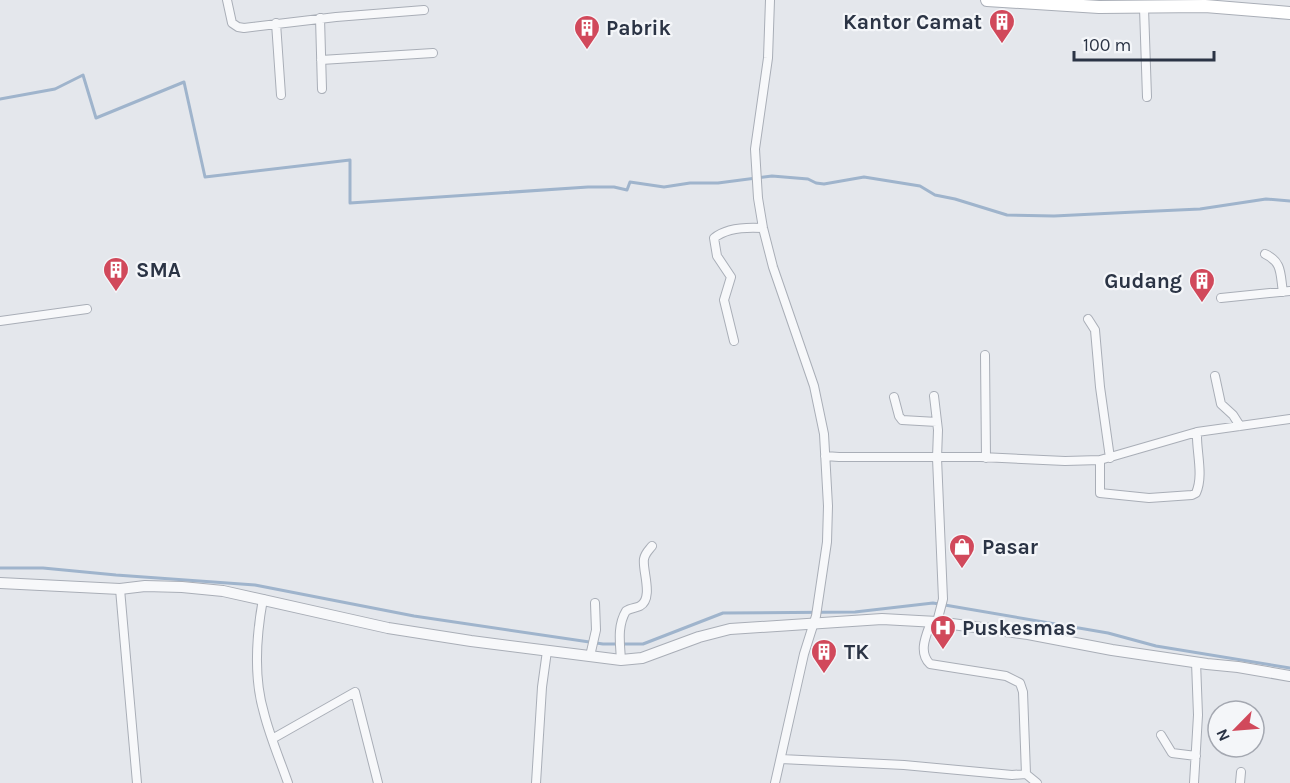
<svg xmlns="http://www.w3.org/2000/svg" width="1290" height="783" font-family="Karla,sans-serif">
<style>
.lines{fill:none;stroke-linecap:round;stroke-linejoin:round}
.stream{stroke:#9fb4cc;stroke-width:3}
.minor-casing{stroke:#a9aeb7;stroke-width:10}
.tertiary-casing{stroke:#a9aeb7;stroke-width:12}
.secondary-casing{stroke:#a9aeb7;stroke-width:14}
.minor{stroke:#f7f8fa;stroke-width:8}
.tertiary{stroke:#f7f8fa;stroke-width:10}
.secondary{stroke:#fff;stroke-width:12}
.labels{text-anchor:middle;stroke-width:4.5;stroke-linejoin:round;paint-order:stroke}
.poi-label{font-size:21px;font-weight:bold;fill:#2b3445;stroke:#f4f6f9;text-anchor:start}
</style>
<rect width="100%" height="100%" fill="#e4e7ec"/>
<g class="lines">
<!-- stream -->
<path class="stream" d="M0,99L55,89L83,75L96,118L184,82L205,177L350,160V203L588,187H614L627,190L630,182L664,187L690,183H718L772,176L808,179L816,183L824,184L864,177L920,186L935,195L955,199L1007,215L1054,216L1135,212L1200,209L1266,199L1290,201
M0,568H43L116,575L255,585L414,616L603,644H643L723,613L855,612L933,603L1108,633L1156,646L1290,668"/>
<defs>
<path id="minor" d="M227,0L232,23L238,27L244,28L336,17L424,10
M770,0L768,58L755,149L758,198L763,228L773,267L814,386L824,434L828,506L827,542L816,616L804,654L775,783
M1144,8L1147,97
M320,18L322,89
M276,23L281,95
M321,60L433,53
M1265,254C1283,262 1280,275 1283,292
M1221,298L1290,291
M1088,319L1095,330L1100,387L1110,458
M0,321L87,309
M734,341L724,300L731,277L717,256L714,238C726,228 747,227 763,228
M985,355L986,458
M1215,376L1221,404L1233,415L1240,426
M934,396L938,430L937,458L943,599L937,622
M894,397L899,416L902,420L937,422
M825,456L839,457H981L1065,461L1100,460L1197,432L1290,419
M1100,460V493L1149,498L1192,495L1196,493C1204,475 1196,451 1197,432
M120,589L137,783
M263,599C256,637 253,676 264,713C270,737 280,760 288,783
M931,622C926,636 918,652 930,664L1006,676L1020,683L1023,692L1026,774L1037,783
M590,656L596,630L595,603
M621,660C620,643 617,626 626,611C630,608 636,608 640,606C654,598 642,570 644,559C645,553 649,550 652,546
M1161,735L1172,753L1196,756
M272,739L355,692L378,783
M781,759L904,765L1012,775L1026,774
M536,783L542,687L547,651
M1194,783L1198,715L1196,662
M1240,783L1241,772"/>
<path id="tertiary" d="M0,583L120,589L145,586L182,587L223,591L388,628L471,641L621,660L642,658L699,637L730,629L882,619L937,622L1028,634L1112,650L1207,664L1238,667L1290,676"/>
<path id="secondary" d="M987,0L1099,7L1205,6L1290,13"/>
</defs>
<!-- minor casing -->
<use href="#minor" class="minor-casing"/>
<!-- tertiary casing -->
<use href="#tertiary" class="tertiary-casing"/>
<!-- secondary casing -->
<use href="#secondary" class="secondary-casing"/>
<!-- minor -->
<use href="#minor" class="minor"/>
<!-- tertiary -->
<use href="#tertiary" class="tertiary"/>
<!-- secondary -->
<use href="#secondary" class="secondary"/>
</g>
<!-- icons -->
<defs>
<symbol id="building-pin" viewBox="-11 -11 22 30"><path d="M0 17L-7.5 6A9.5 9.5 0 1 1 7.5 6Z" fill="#d1495b" stroke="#f4f6f9"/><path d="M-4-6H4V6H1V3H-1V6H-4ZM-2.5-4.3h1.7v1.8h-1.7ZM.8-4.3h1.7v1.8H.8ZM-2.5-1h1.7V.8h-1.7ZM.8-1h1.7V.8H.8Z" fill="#fff"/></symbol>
<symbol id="shop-pin" viewBox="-11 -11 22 30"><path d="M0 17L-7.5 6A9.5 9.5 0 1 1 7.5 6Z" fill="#d1495b" stroke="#f4f6f9"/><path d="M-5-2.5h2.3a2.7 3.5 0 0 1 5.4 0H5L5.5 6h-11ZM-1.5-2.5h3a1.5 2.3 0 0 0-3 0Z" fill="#fff"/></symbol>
<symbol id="hospital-pin" viewBox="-11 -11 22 30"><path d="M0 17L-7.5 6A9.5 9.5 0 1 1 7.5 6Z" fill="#d1495b" stroke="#f4f6f9"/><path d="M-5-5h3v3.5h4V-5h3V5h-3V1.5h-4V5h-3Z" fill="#fff"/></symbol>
</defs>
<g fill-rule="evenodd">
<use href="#building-pin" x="987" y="7" width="30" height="40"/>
<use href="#building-pin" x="572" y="13" width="30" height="40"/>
<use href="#building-pin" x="101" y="255" width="30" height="40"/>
<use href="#building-pin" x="1187" y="266" width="30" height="40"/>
<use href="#shop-pin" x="947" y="532" width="30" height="40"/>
<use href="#hospital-pin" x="928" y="613" width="30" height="40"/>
<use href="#building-pin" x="809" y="637" width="30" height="40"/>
</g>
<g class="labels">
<!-- poi labels -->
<g class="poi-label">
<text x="982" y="29" text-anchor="end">Kantor Camat</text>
<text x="606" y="35">Pabrik</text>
<text x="136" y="277">SMA</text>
<text x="1182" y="288" text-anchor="end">Gudang</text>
<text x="982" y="554">Pasar</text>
<text x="962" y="635">Puskesmas</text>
<text x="844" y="659">TK</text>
</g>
</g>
<!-- north arrow -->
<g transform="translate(1236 729) rotate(245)"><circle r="28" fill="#f4f6f9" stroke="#a4a8b1" stroke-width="1.5"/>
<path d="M0-4.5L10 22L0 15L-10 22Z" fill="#d1495b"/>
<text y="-9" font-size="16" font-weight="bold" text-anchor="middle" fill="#2b3445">N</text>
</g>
<!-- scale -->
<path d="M1074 51v9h140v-9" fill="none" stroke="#2b3445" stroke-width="3"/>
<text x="1083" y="51" font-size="18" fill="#2b3445" stroke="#f4f6f9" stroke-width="4.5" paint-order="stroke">100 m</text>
</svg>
